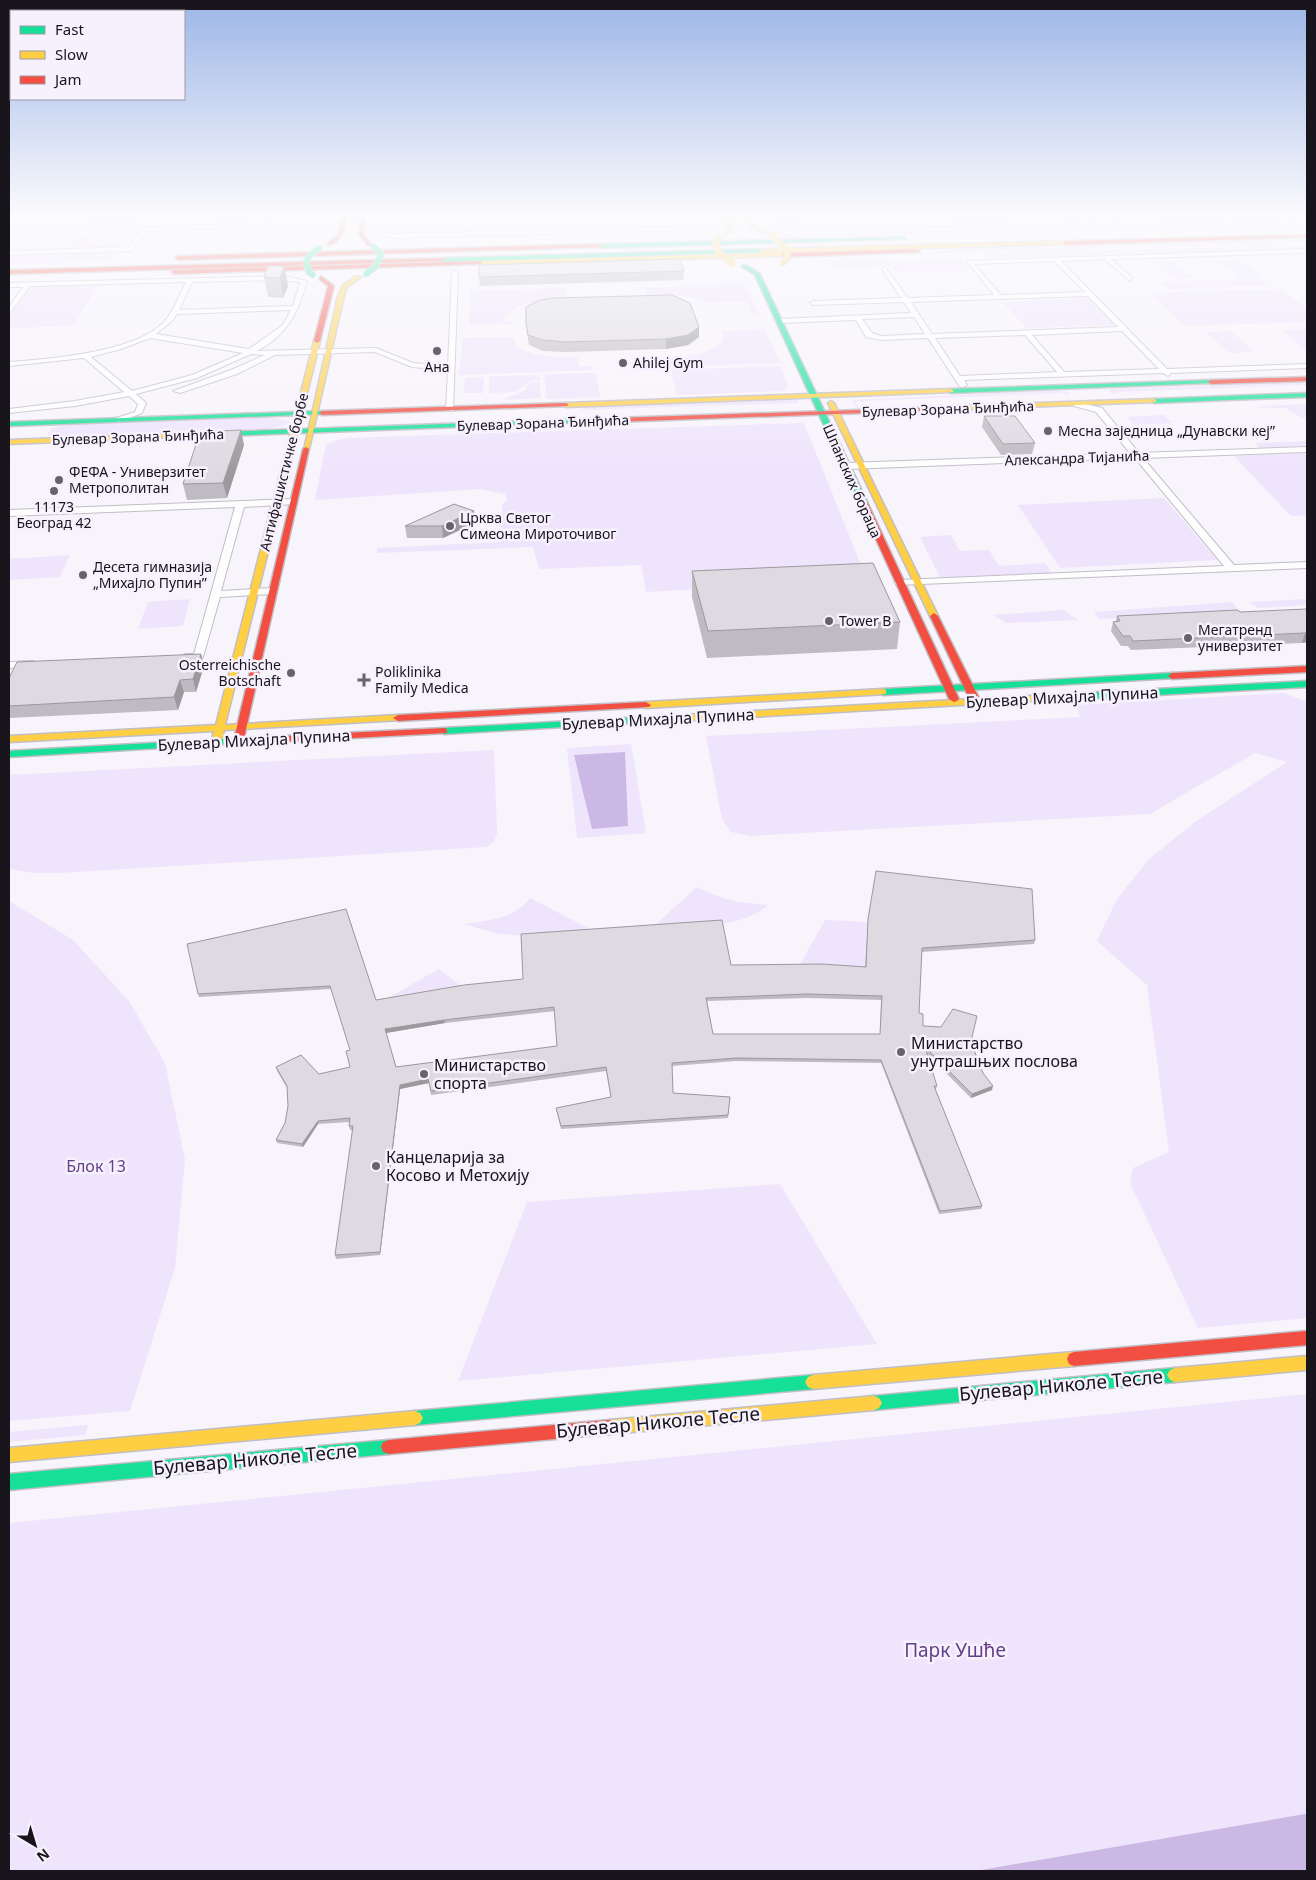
<svg xmlns="http://www.w3.org/2000/svg" width="1316" height="1880" font-family="'Noto Sans',sans-serif">
<style>
.green{fill:#eee4fc}
.water{fill:#ccb8e5}
.lines{fill:none;stroke-linecap:round;stroke-linejoin:round}
.street-casing{stroke:#c1bec5;stroke-width:2}
.fast-casing{stroke:#c1bec5;stroke-width:3}
.slow-casing{stroke:#c1bec5;stroke-width:3}
.jam-casing{stroke:#c1bec5;stroke-width:3}
.street{fill:#fefdfe;fill-rule:evenodd}
.fast{fill:#16e098;fill-rule:evenodd}
.slow{fill:#ffcf43;fill-rule:evenodd}
.jam{fill:#f24e42;fill-rule:evenodd}
.fast-bridge-casing{stroke:#c1bec5;stroke-width:7;stroke-linecap:butt}
.slow-bridge-casing{stroke:#c1bec5;stroke-width:7;stroke-linecap:butt}
.fast-bridge{stroke:#16e098;stroke-width:5.5}
.slow-bridge{stroke:#ffcf43;stroke-width:5.5}
.wall{fill:#bebbc2;fill-rule:evenodd}
.shaded-wall{fill:#9b999e}
.building{fill:#dddae1;stroke:#9b999e;fill-rule:evenodd}
.poi-dot{fill:#66636a;stroke:#f7f1fe;stroke-width:2}
.labels{text-anchor:middle;stroke-width:5;stroke-linejoin:round;paint-order:stroke}
.far-poi-label{font-size:14px;fill:#18151c;stroke:#f7f1fe;text-anchor:start}
.far-street-label{font-size:14px;fill:#18151c;stroke:#f7f1fe}
.street-label{font-size:16px;fill:#18151c;stroke:#f7f1fe}
.poi-label{font-size:16px;fill:#18151c;stroke:#f7f1fe;text-anchor:start}
.park-label{font-size:16px;fill:#643f89;stroke:#f7f1fe}
.near-street-label{font-size:19px;fill:#18151c;stroke:#f7f1fe}
.near-park-label{font-size:19px;fill:#643f89;stroke:#f7f1fe}
</style>
<rect width="100%" height="100%" fill="#f7f4fb"/>
<!-- green -->
<path class="green" d="M102,212H118L117,215L139,214L127,234L87,235L93,226L86,225L89,221H96Z
M946,212H1005L1015,223L957,225Z
M127,235L119,248L65,250L75,237Z
M1307,238V241L1289,243L903,254L984,247Z
M1307,245V249L987,258L986,254Z
M117,253L114,260L9,264V256Z
M883,258L886,262L967,259L962,261L969,270L897,272L891,266L833,267L824,260Z
M1241,260L1263,277H1239L1219,261Z
M1152,262H1176L1194,278L1173,279Z
M1260,278L1269,285L1168,289L1160,282Z
M744,283L760,315H752L746,301L708,303L682,296L648,295L645,288L678,287L683,284Z
M99,284L73,326L9,328V317L28,288L36,286Z
M564,288L568,301C549,300 519,299 506,317L505,321H511L512,324L469,325L470,291Z
M1281,289L1307,309V322L1184,326L1150,293Z
M1091,298L1115,325L1027,328L1002,302Z
M765,329L780,363L671,367L669,358C687,357 711,355 723,340L722,331Z
M1305,329L1307,331V351L1281,330Z
M1231,331L1255,352H1256L1229,353L1206,332Z
M513,337L517,347C535,357 556,358 577,357L579,366H591L592,370L459,375L463,338Z
M781,366L788,387L782,391L677,395L671,370Z
M596,373L600,397L547,399L544,374Z
M540,375V380L528,382L515,392L489,393V376Z
M484,377L483,393H464L465,378Z
M532,382H540L541,398L502,400L527,390L526,386Z
M1307,382V385L1117,392L1118,394H1112L1109,389Z
M1060,390L1070,393L1068,395L1063,393L864,401V403L857,401L856,403L859,408L865,406L866,408L952,405V403L957,405L857,411L852,400Z
M787,399L797,400L799,403L579,410L587,407Z
M1307,404V417L1302,418L1285,408H1262L1260,406Z
M1164,415L1172,423L1134,425L1126,417Z
M545,416L554,418L330,429L334,426L544,419Z
M268,417L289,421V424L267,429L52,438L47,434L52,428L69,424Z
M804,423L867,580L646,592L641,565L539,569L533,547L377,553V548L501,542L502,505L507,499L505,494L480,489L315,500L326,444L344,438Z
M1307,441V446L1260,448L1255,443Z
M1307,453V515L1291,516L1234,456Z
M1164,498L1217,560L1060,568L1018,505Z
M951,535L960,551L989,550L999,566L1045,563L1052,574L941,579L920,537Z
M70,555L60,577L9,580V559Z
M190,599L183,626L138,629L148,602Z
M1307,599V605L1258,608L1250,602Z
M1233,602L1237,610L1100,619L1094,612Z
M1064,610L1078,620L1006,623L993,615Z
M1284,693L1307,702V1318L1198,1328L1130,1183L1133,1168L1169,1152L1147,985L1097,941L1117,899L1149,859L1195,822L1287,762L1255,753L1150,814L750,836L731,832L722,819L706,736L1080,717L1076,705Z
M631,744L646,833L577,838L567,748Z
M494,750L497,833L494,842L486,847L59,873H35L9,869V775Z
M697,887C720,900 742,903 768,905C739,930 690,925 654,926Z
M530,898L592,930C545,935 512,942 466,924C491,920 514,919 530,898Z
M9,901L73,940L129,1001L165,1063L185,1160L175,1268L130,1411L9,1421Z
M825,920L868,922L865,971L798,968Z
M439,969L465,989L377,1004Z
M780,1184L877,1344L458,1381L527,1202Z
M1307,1394V1814L975,1871H9V1523Z
M88,1425L85,1435L9,1442V1432Z"/>
<!-- water -->
<path class="water" d="M625,752L628,826L592,829L574,755Z
M1305,1814H1307V1871H975Z"/>
<g class="lines">
<defs>
<path id="street" d="M323,212H329L328,216L377,215L378,212H384L380,233L392,234L700,226L709,223L705,212H711L715,224L701,230L392,238L375,235L377,219L327,220L314,225L148,231L132,251L9,255V251L130,247L142,229L148,227L314,221L321,219Z
M765,212H771L774,217L926,213L934,216L944,228L1293,217L1296,219L791,236L775,231ZM926,217L930,218L938,228L791,232L779,229L775,221Z
M1307,249V253L1111,259L1132,278L1130,281L1104,259L1061,261L1167,369L1307,364V368L1171,373L1168,376L1163,373L964,380L967,385L963,387H960L928,338L881,340L866,337L856,320L779,323L775,321L779,319L911,313L904,302L813,305L810,303L813,301L901,298L882,269L885,267L908,298L994,295L967,261ZM1054,261L1085,292L1001,295L974,264ZM1088,296L1118,327L932,334L911,302ZM914,317L925,334L881,336L872,333L862,319ZM1122,331L1159,369L1064,372L1032,335ZM1025,335L1057,372L960,376L935,338Z
M455,270L458,272L453,411L446,409L448,370L412,367L375,352L275,355L237,374L180,393L173,391L231,370L265,355L251,354L197,378L136,394L146,403L142,413L119,422H116V418L135,412L138,404L129,396L75,406L9,413V409L75,401L124,392L84,358L9,366V362C49,359 144,352 168,317C175,307 180,294 186,282L30,286L9,314V307L23,287H9V283L284,276L307,281C299,312 287,335 257,351L376,348L413,363L448,366L452,272ZM284,280L300,282L293,306L179,310L192,282ZM291,310L283,325L249,349L156,334L173,320L177,314ZM150,338L243,353L192,375L132,391L91,357L121,349Z
M1077,402L1102,408L1139,453L1307,447V452L1143,458L1234,565L1307,562V568L897,585L895,583L900,580L1224,566L1135,458L846,469L842,466L846,463L1130,453L1096,412L1074,406L1073,404Z
M293,499L296,500V504L244,507L221,591L272,588L277,591L272,594L220,597L203,657C198,662 185,662 180,657L185,654H194L235,507L9,516V510Z
M33,661L38,664L37,666L9,668V662Z"/>
<path id="fast" d="M904,237L906,239L600,248L597,246L600,244Z
M762,249L764,252L443,262L440,260L443,258Z
M742,265H746L760,274L867,502L866,504L859,502L755,275L742,267Z
M1211,380L1214,382L1213,383L951,393L948,391L951,389Z
M1307,393V397L1154,403L1151,401L1154,399Z
M322,411L324,412V414L9,426V422Z
M586,419L589,421L588,422L221,436L218,434L221,432Z
M1172,673L1175,674V678L883,695L878,692L883,689Z
M1307,681V687L1064,700L1059,697L1064,694Z
M645,717L650,720L648,722L444,734L439,731L444,728Z
M242,738L247,741L245,743L9,757V751Z
M1175,1368L1180,1370L1183,1375L1180,1380L1175,1382L874,1410L869,1408L866,1403L869,1398L874,1396Z
M813,1375L818,1377L821,1382L818,1387L813,1389L415,1425L410,1423L407,1418L410,1413L415,1411Z
M389,1440L395,1442L397,1447L395,1452L389,1454L9,1490V1474Z"/>
<path id="slow" d="M725,212H730L734,228L725,236L723,235L729,228Z
M741,212H746L753,225L768,232V234L749,227Z
M1066,241L1068,244L762,253L759,251L762,249Z
M785,253L787,256L480,265L477,263L480,261Z
M356,276L361,277L347,287L344,296L309,449L304,450L338,296L343,285Z
M317,339L320,341L225,725L398,715L401,716V720L224,730L222,739L217,742L212,739L214,731L9,742V736L216,725L314,341Z
M951,389L954,391L953,392L566,407L563,405L566,403Z
M1154,399L1156,400V402L946,410L943,408L946,406Z
M831,401L834,403L938,616L937,618L934,619L930,616L828,403Z
M221,432L224,434L223,435L9,444V440Z
M883,689L886,690V694L646,708L641,705L646,702Z
M1064,694L1067,695V699L645,723L640,720L645,717Z
M1074,1352L1079,1354L1081,1359L1079,1364L1074,1366L813,1389L808,1387L805,1382L808,1377L813,1375Z
M1307,1356V1370L1175,1382L1170,1380L1167,1375L1170,1370L1175,1368Z
M874,1396L879,1398L882,1403L879,1408L874,1410L610,1434L604,1432L602,1427L604,1422L610,1420Z
M415,1411L420,1413L423,1418L420,1423L415,1425L9,1462V1448Z"/>
<path id="jam" d="M343,212H348C345,224 343,244 328,245V243L337,236Z
M362,212H366L363,234L371,244L368,246L359,234Z
M1307,235V237L1066,245L1063,243L1066,241Z
M600,244L602,247L178,260L175,258L178,256Z
M918,249L920,252L785,257L782,255L785,253Z
M443,258L445,261L9,274V270Z
M480,261L482,264L174,274L171,272L174,270Z
M321,276L334,286L320,341L317,343L314,341L328,286L319,279Z
M1307,377V381L1211,384L1208,382L1211,380Z
M566,403L568,404V406L322,415L319,413L322,411Z
M948,407L949,408L946,410L586,423L583,421L586,419Z
M306,447L309,449L244,738L444,728L447,729V733L242,744L234,739L303,449Z
M860,500L867,502L959,699L957,701L954,702L949,699L859,502Z
M934,613L938,616L979,698L977,700L974,701L969,698L930,616Z
M1307,666V672L1172,679L1168,676L1172,673Z
M646,702L651,705L649,707L398,721L393,718L398,715Z
M1307,1331V1345L1074,1366L1069,1364L1067,1359L1069,1354L1074,1352Z
M610,1420L616,1422L618,1427L616,1432L610,1434L389,1454L383,1452L381,1447L383,1442L389,1440Z"/>
</defs>
<!-- street casing -->
<use href="#street" class="street-casing"/>
<!-- fast casing -->
<use href="#fast" class="fast-casing"/>
<!-- slow casing -->
<use href="#slow" class="slow-casing"/>
<!-- jam casing -->
<use href="#jam" class="jam-casing"/>
<!-- street -->
<use href="#street" class="street"/>
<!-- fast -->
<use href="#fast" class="fast"/>
<!-- slow -->
<use href="#slow" class="slow"/>
<!-- jam -->
<use href="#jam" class="jam"/>
<defs>
<path id="fast-bridge" d="M366,274L376,266L381,254L373,246
M313,275L309,272L306,262L309,256L319,248"/>
<path id="slow-bridge" d="M772,235L788,250L787,258L783,263
M719,237L716,242L717,251L733,264"/>
</defs>
<!-- fast-bridge casing -->
<use href="#fast-bridge" class="fast-bridge-casing"/>
<!-- slow-bridge casing -->
<use href="#slow-bridge" class="slow-bridge-casing"/>
<!-- fast-bridge -->
<use href="#fast-bridge" class="fast-bridge"/>
<!-- slow-bridge -->
<use href="#slow-bridge" class="slow-bridge"/>
</g>
<!-- wall -->
<path class="wall" d="M284,266L288,286L283,298L268,297L264,277Z
M684,271L683,280L480,286L479,277Z
M526,307L699,327V337L688,345L666,349L566,352L543,351L529,345L527,333Z
M984,416L1035,443L1032,454L1001,455L982,427Z
M244,445L227,498L187,500L183,484Z
M475,523L443,538H407L405,526Z
M692,571L900,622L897,649L707,658L692,597Z
M1307,610V642L1302,643L1131,650L1128,646H1121L1111,631L1113,622L1116,621L1117,616Z
M201,654L204,666L196,692H184L178,710L9,718V678Z
M346,909L376,1000L731,965L865,967L868,922L1035,940L1034,944L921,952L919,1013L923,1026L972,1037L974,1050L983,1073L992,1090L971,1098L926,1053L937,1086L936,1089H935L982,1206L981,1209L939,1214L881,1063L736,1061L672,1066L673,1093L730,1097L728,1118L561,1129L556,1108L611,1098L606,1071L431,1095L429,1083L400,1089L380,1255L336,1259L335,1255L353,1130H350L349,1126L350,1122L318,1124L303,1147L277,1143L276,1140L285,1123L288,1106L287,1088L277,1071L276,1067L319,1074L350,1067V1050L331,989L199,997L198,994ZM807,998L881,1000L880,1034H713L707,1001ZM555,1011L557,1046L396,1067L386,1033L445,1023Z"/>
<!-- shaded-wall -->
<path class="shaded-wall" d="M284,266L288,286L283,298L280,278Z
M699,327V337L688,345L666,349V339Z
M241,430L244,445L227,498L223,483Z
M474,511L475,523L443,538L442,526Z
M1305,633H1307V642L1302,643Z
M201,654L204,666L196,692L193,679Z
M180,680L184,692L178,710L174,697Z
M444,1020L445,1023L386,1033L385,1029Z
M428,1079L429,1083L400,1089L380,1255V1252L400,1085Z
M993,1086L992,1090L971,1098L972,1094Z
M318,1121V1124L303,1147L302,1144Z"/>
<!-- building -->
<path class="building" d="M680,259L684,271L479,277V265Z
M268,266H284L280,278L264,277Z
M672,295L690,303L699,327L688,335L666,339L565,342L543,340L528,335L526,323V307L540,300L554,298Z
M984,416H1015L1035,443L1003,444Z
M241,430L223,483L183,484L200,432Z
M454,504L474,511L442,526H405Z
M873,563L900,622L708,631L692,571Z
M1306,609L1307,610V633H1305L1133,641L1130,636H1123L1113,622L1120,621L1117,616L1238,610L1240,612Z
M201,654L193,679L180,680L174,697L9,706V678L17,662Z
M876,871L1032,889L1035,940L922,948L919,1013L923,1014V1026L941,1027L953,1009L977,1016L972,1037L974,1050L983,1073L993,1086L972,1094L925,1047L937,1086H934L982,1206L940,1211L881,1060L736,1058L672,1063L673,1093L730,1097L728,1115L561,1126L556,1108L611,1097L606,1067L431,1091L428,1079L400,1085L380,1252L335,1255L353,1126H349L350,1118L318,1121L302,1144L276,1140L285,1123L288,1106L287,1086L276,1067L301,1055L319,1074L350,1067L346,1051L350,1050L330,986L198,994L187,944L346,909L376,1000L464,985L523,979L521,934L722,920L731,965L822,964L866,967L868,919ZM807,994L882,996L880,1034H713L706,998ZM554,1007L557,1046L396,1067L385,1029L444,1020Z"/>
<!-- sky -->
<linearGradient id="sky" x2="0" y2="1"><stop stop-color="#9db6e7"/><stop offset="0.45" stop-color="#fbfafd"/><stop offset="1" stop-color="#fbfafd" stop-opacity="0"/></linearGradient>
<rect width="1316" height="476" fill="url(#sky)"/>
<!-- markers -->
<g class="poi-dot">
<circle cx="437" cy="351" r="5"/>
<circle cx="623" cy="363" r="5"/>
<circle cx="1048" cy="431" r="5"/>
<circle cx="59" cy="480" r="5"/>
<circle cx="54" cy="491" r="5"/>
<circle cx="450" cy="526" r="5"/>
<circle cx="83" cy="575" r="5"/>
<circle cx="829" cy="621" r="5"/>
<circle cx="1188" cy="638" r="5"/>
<circle cx="291" cy="673" r="5"/>
<path d="M361.5 672.5h5v5h5v5h-5v5h-5v-5h-5v-5h5z"/>
<circle cx="901" cy="1052" r="5"/>
<circle cx="424" cy="1074" r="5"/>
<circle cx="376" cy="1166" r="5"/>
</g>
<g class="labels">
<!-- far-poi labels -->
<g class="far-poi-label">
<text x="633" y="368">Ahilej Gym</text>
<text x="437" y="372" text-anchor="middle">Ана</text>
<text x="1058" y="436">Месна заједница „Дунавски кеј”</text>
<text x="69" y="477">ФЕФА - Универзитет<tspan x="69" dy="16">Метрополитан</tspan></text>
<text x="54" y="512" text-anchor="middle">11173<tspan x="54" dy="16">Београд 42</tspan></text>
<text x="460" y="523">Црква Светог<tspan x="460" dy="16">Симеона Мироточивог</tspan></text>
<text x="93" y="572">Десета гимназија<tspan x="93" dy="16">„Михајло Пупин”</tspan></text>
<text x="839" y="626">Tower B</text>
<text x="1198" y="635">Мегатренд<tspan x="1198" dy="16">универзитет</tspan></text>
<text x="281" y="670" text-anchor="end">Osterreichische<tspan x="281" dy="16">Botschaft</tspan></text>
<text x="375" y="677">Poliklinika<tspan x="375" dy="16">Family Medica</tspan></text>
</g>
<!-- far-street labels -->
<g class="far-street-label">
<text transform="translate(948 409) rotate(-2)" y="5">Булевар Зорана Ђинђића</text>
<text transform="translate(543 423) rotate(-2)" y="5">Булевар Зорана Ђинђића</text>
<text transform="translate(138 437) rotate(-2)" y="5">Булевар Зорана Ђинђића</text>
<text transform="translate(1077 458) rotate(-2)" y="5">Александра Тијанића</text>
<text transform="translate(284 472) rotate(-76)" y="5">Антифашистичке борбе</text>
<text transform="translate(852 481) rotate(66)" y="5">Шпанских бораца</text>
</g>
<!-- street labels -->
<g class="street-label">
<text transform="translate(1062 697) rotate(-3)" y="6">Булевар Михајла Пупина</text>
<text transform="translate(658 719) rotate(-3)" y="6">Булевар Михајла Пупина</text>
<text transform="translate(254 740) rotate(-3)" y="6">Булевар Михајла Пупина</text>
</g>
<!-- poi labels -->
<g class="poi-label">
<text x="911" y="1049">Министарство<tspan x="911" dy="18">унутрашњих послова</tspan></text>
<text x="434" y="1071">Министарство<tspan x="434" dy="18">спорта</tspan></text>
<text x="386" y="1163">Канцеларија за<tspan x="386" dy="18">Косово и Метохију</tspan></text>
</g>
<!-- park labels -->
<g class="park-label">
<text x="96" y="1172">Блок 13</text>
</g>
<!-- near-street labels -->
<g class="near-street-label">
<text transform="translate(1061 1385) rotate(-5)" y="7">Булевар Николе Тесле</text>
<text transform="translate(658 1422) rotate(-5)" y="7">Булевар Николе Тесле</text>
<text transform="translate(255 1459) rotate(-5)" y="7">Булевар Николе Тесле</text>
</g>
<!-- near-park labels -->
<g class="near-park-label">
<text x="955" y="1657">Парк Ушће</text>
</g>
</g>
<!-- border -->
<rect width="1316" height="1880" fill="none" stroke="#18151c" stroke-width="20"/>
<!-- legend -->
<rect x="10" y="10" width="175" height="90" fill="#f7f1fe" stroke="#9e99a4"/>
<rect x="20" y="26" width="25" height="8" fill="#16e098" stroke="#9e99a4"/>
<text x="55" y="35" font-size="15" fill="#18151c">Fast</text>
<rect x="20" y="51" width="25" height="8" fill="#ffcf43" stroke="#9e99a4"/>
<text x="55" y="60" font-size="15" fill="#18151c">Slow</text>
<rect x="20" y="76" width="25" height="8" fill="#f24e42" stroke="#9e99a4"/>
<text x="55" y="85" font-size="15" fill="#18151c">Jam</text>
<!-- north arrow -->
<g transform="translate(35 1845) rotate(142)" stroke="#f7f1fe" stroke-width="4" paint-order="stroke">
<path d="M0-4L9 19L0 12L-9 19Z" fill="#18151c"/>
<text y="-8" font-size="14" font-weight="bold" text-anchor="middle" fill="#18151c">N</text>
</g>
</svg>
